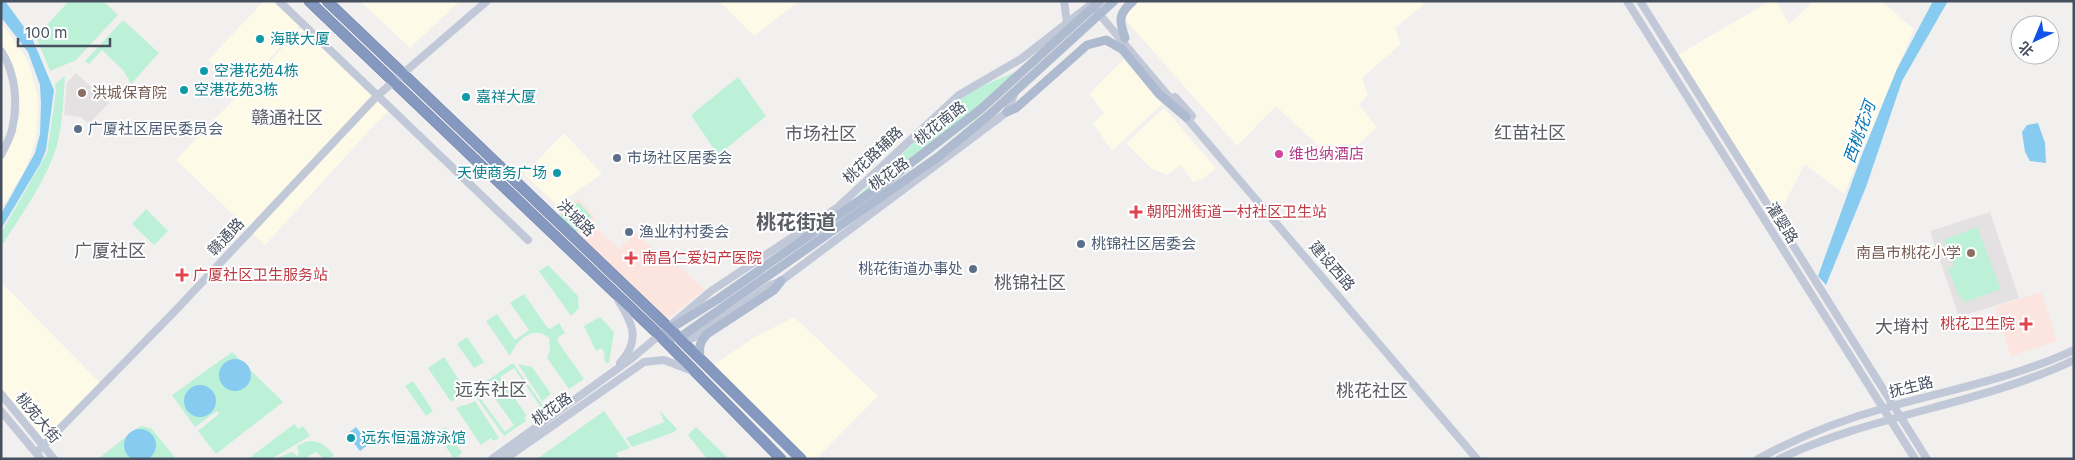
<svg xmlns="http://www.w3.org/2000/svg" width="2075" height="460" font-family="Inter,'Noto Sans SC',sans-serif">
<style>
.commercial{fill:#fdfae8}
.education{fill:#e3e1e1}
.medical{fill:#fce5df}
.green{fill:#bcf1d8;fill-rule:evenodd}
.water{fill:#87ccf0}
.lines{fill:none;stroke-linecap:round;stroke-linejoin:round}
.highway-casing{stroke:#7084ac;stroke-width:11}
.secondary{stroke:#c1c9d9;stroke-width:8}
.primary{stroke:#aebacf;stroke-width:9}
.highway{stroke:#8599c0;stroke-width:10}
.culture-dot{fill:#0f9aa8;stroke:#fff;stroke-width:2}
.education-dot{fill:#8d6e63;stroke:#fff;stroke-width:2}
.service-dot{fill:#5c6f8a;stroke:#fff;stroke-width:2}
.hotel-dot{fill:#d1479c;stroke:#fff;stroke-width:2}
.health-dot{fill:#e0444e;stroke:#fff;stroke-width:2}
.labels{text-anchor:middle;stroke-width:4;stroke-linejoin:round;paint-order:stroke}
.culture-label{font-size:15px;fill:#0d838f;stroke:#fff;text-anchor:start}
.education-label{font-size:15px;fill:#785e54;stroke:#fff;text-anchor:start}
.street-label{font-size:15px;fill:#464f5e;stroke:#fff}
.service-label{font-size:15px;fill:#4e5e75;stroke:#fff;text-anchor:start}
.hotel-label{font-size:15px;fill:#b23c85;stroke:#fff;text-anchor:start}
.health-label{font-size:15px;fill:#be3a42;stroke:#fff;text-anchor:start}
.water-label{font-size:16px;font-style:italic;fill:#0675b1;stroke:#fff}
.quarter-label{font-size:18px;fill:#5b5e65;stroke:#fff}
.district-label{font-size:20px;font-weight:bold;fill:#5b5e65;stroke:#fff}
</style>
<rect width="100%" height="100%" fill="#f2efef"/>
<!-- commercial -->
<path class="commercial" d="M264,1H273L300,26L240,90L208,60Z
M360,1H460L410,48Z
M719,1H799L754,36Z
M1139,1H1422L1424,4L1395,28L1401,44L1362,78L1368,95L1359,105L1377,127L1338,164L1276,106L1237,146L1123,17Z
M1770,1H1776L1789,24L1814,1H1881L1914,29L1844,194L1805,164L1778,216L1678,55Z
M1,22L27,59L37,93L38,108L36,140L25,170L1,209V161L8,148L20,113L18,84L8,59L1,49Z
M307,22L394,106L376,123L265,245L176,160Z
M1124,59L1162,104L1112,151L1093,123L1104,113L1089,94Z
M1164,108L1216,168L1202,179L1193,182L1180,165L1167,175L1151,168L1126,143Z
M564,133L602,174L557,205L524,174Z
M1,282L101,384L45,441L1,387Z
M794,317L878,396L816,459H809L714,365L753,338Z"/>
<!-- education -->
<path class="education" d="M76,73L109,103L89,124L81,117L64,115L67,83Z
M1990,212L2019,298L1959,317L1930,231Z"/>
<!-- medical -->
<path class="medical" d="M579,198L596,218L591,223L619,249L636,232L663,259L670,258L705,290L667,319L660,317L555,216Z
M2041,292L2057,341L2011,356L1995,307Z"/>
<!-- green -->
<path class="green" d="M69,1H103L118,15L76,60L50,71L36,37Z
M123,20L159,53L131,84L123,70L102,50L89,64L85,61Z
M1022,69L1025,74L976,119L846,218L841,212L962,97L982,86Z
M65,76C63,102 63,132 53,157C41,188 19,218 1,247V233L47,153L56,91L55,84Z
M738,77L766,116L718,155L691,115Z
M579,202L592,217L574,234L558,217Z
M146,209L168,231L154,245L132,224Z
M1977,227L2001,289L1965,302L1958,294L1948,268L1954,266L1944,240Z
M548,265L578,296L579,308L571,316L539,271Z
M524,294L547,327L550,329L559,323L565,333L557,338L558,342L584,379L569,389L547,358L550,351L549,338C533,324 516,341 510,356L486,321L497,314L515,340L529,330L510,303Z
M600,317L614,332L609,363H606L604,359L605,353L601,348L596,351L584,326Z
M467,337L484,362L474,368L457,344Z
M232,352L283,402L216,454L198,431L219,414L217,411L195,427L172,395Z
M444,357L463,386L457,391L455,399L451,402L428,368Z
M513,363L544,407L542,409L514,368L500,377L527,416L524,418L526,421L504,436L472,391ZM489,386L493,392L491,393L514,425L505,432L478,395Z
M518,364L532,367L551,394L542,401Z
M413,381L433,411L426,416L405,386Z
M475,401L499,438L494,441L491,438L481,445L456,408C463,404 468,406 475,401Z
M604,411L630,448L616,453L619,459H537Z
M660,411L677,429L674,432L632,447L626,438L664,422Z
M294,424L299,429L303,426L310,436L271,459H248Z
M143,426L152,429L176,459H98L137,428Z
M445,427L462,453L454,459L436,432Z
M696,427L729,459H707L688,435Z
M310,441C321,441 327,447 334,455L329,459H324L316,452L308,456L309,459H275L292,452L297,456L299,454L297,446L305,442Z"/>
<!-- water -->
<path class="water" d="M1,1H5L32,38L54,90L46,150L40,164L1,229V214L35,153L40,134L41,104L40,85L28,52L1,17Z
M1933,1H1948L1902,81L1866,187L1826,285L1818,276L1861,157L1897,69Z
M2038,123L2045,143L2046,163L2030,161L2025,152L2022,132L2027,125Z
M219 375a16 16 0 1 1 32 0a16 16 0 1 1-32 0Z
M184 401a16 16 0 1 1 32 0a16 16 0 1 1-32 0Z
M356,427L369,444L360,451L347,434Z
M124 445a16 16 0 1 1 32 0a16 16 0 1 1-32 0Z"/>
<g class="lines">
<defs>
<path id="highway" d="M309,1L659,335L781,459
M327,1L668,327L801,459"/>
</defs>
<!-- highway casing -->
<use href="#highway" class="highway-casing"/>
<!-- secondary -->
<path class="secondary" d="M279,1L528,240
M1064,1L1067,22
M1627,1L1915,459
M1640,1L1927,459
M1090,3L1176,105
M1,51C16,73 18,105 12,130C10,138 5,147 1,155
M1175,97L1192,116
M1183,114L1477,459
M618,300C633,324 641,340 620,363
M672,324L711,291L838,207L959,95L1021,59L1094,2
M679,338H693L769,286L781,281L1007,112L1015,92
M1,394L54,459
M1,411L41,459
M36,453L175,311L377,96L487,1
M492,459L631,359L663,332
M505,459L644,362L664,360L690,370
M1758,459C1798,437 1841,420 1885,408C1948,390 2014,378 2074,350
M1779,459C1873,414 1980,405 2074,360"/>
<!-- primary -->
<path class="primary" d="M1125,38C1119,20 1118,14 1133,1
M1007,112L1016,108L1087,45L1106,40L1122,49L1159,94L1186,117
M665,332L718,299L886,182L981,109L1100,1
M659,335L679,338L938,157L989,115L1114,1
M700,359C699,348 699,342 707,334L774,290L781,281"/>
<!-- highway -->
<use href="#highway" class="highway"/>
</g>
<!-- markers -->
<g class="culture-dot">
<circle cx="260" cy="39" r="5"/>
<circle cx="204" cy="71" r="5"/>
<circle cx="184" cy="90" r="5"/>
<circle cx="466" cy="97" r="5"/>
<circle cx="557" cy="173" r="5"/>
<circle cx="351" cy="438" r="5"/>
</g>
<g class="education-dot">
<circle cx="82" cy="93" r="5"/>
<circle cx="1971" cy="253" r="5"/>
</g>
<g class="service-dot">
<circle cx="78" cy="129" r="5"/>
<circle cx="617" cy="158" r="5"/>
<circle cx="629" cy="232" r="5"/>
<circle cx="1081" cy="244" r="5"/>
<circle cx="973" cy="269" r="5"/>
</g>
<circle class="hotel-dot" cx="1279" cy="154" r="5"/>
<g class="health-dot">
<path d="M1133.5 204.5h5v5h5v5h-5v5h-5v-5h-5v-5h5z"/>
<path d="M628.5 250.5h5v5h5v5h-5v5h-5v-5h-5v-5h5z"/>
<path d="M179.5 267.5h5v5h5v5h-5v5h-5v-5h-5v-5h5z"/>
<path d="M2023.5 316.5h5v5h5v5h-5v5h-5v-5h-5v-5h5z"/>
</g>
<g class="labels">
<!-- culture labels -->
<g class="culture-label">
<text x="270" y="44">海联大厦</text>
<text x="214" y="76">空港花苑4栋</text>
<text x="194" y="95">空港花苑3栋</text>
<text x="476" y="102">嘉祥大厦</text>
<text x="547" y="178" text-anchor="end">天使商务广场</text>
<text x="361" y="443">远东恒温游泳馆</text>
</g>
<!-- education labels -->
<g class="education-label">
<text x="92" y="98">洪城保育院</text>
<text x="1961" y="258" text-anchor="end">南昌市桃花小学</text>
</g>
<!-- street labels -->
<g class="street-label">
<text transform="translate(940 123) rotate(-38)" y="5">桃花南路</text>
<text transform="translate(873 155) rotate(-43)" y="5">桃花路辅路</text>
<text transform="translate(889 174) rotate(-35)" y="5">桃花路</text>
<text transform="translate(576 218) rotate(44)" y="5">洪城路</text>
<text transform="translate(1782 223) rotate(58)" y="5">灌婴路</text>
<text transform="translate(226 237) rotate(-47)" y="5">赣通路</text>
<text transform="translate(1332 266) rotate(49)" y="5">建设西路</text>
<text transform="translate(1911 387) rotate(-14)" y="5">抚生路</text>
<text transform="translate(552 409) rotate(-35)" y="5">桃花路</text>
<text transform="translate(38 418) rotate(50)" y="5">桃苑大街</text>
</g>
<!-- service labels -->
<g class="service-label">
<text x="88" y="134">广厦社区居民委员会</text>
<text x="627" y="163">市场社区居委会</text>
<text x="639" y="237">渔业村村委会</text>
<text x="1091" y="249">桃锦社区居委会</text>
<text x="963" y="274" text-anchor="end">桃花街道办事处</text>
</g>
<!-- hotel labels -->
<g class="hotel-label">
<text x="1289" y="159">维也纳酒店</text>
</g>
<!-- health labels -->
<g class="health-label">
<text x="1147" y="217">朝阳洲街道一村社区卫生站</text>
<text x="642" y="263">南昌仁爱妇产医院</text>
<text x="193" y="280">广厦社区卫生服务站</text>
<text x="2015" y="329" text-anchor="end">桃花卫生院</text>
</g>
<!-- water labels -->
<g class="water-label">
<text transform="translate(1859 132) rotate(-70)" y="6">西桃花河</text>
</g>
<!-- quarter labels -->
<g class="quarter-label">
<text x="287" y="124">赣通社区</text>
<text x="1530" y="139">红苗社区</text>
<text x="821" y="140">市场社区</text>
<text x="110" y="257">广厦社区</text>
<text x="1030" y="289">桃锦社区</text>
<text x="1902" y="333">大塉村</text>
<text x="491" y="396">远东社区</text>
<text x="1372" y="397">桃花社区</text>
</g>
<!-- district labels -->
<g class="district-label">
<text x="796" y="229">桃花街道</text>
</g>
</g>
<!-- border -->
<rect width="2075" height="460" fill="none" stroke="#464f5e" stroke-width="5"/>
<!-- north arrow -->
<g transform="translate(2035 40) rotate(224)"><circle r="24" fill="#ffffff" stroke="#b5b9bf"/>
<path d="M0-4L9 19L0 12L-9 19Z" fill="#1152ea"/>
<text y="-8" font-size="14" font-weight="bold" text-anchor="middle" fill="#464f5e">北</text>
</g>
<!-- scale -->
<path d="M18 38v8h92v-8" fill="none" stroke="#464f5e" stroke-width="2.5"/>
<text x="25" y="38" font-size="15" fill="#464f5e" stroke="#ffffff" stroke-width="4" paint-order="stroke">100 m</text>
</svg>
